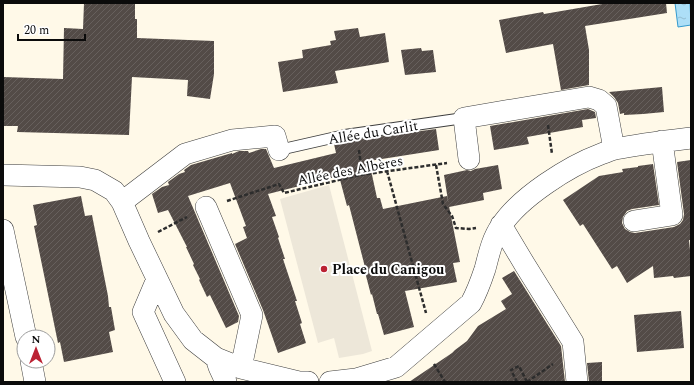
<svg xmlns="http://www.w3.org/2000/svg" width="694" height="385" font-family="Spectral,serif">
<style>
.plaza{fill:#ede7d9}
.water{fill:url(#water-ripples);stroke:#339ace}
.building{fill:url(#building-hatch)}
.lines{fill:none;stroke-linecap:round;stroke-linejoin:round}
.service-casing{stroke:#3e3e3e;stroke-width:12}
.minor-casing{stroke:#3e3e3e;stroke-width:22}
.path{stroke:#2d2d2d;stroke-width:2.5;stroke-dasharray:4 2;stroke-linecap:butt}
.service{stroke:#fff;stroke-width:10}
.minor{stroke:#fff;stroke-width:21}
.poi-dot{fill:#b23;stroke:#fff;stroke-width:1.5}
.labels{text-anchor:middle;stroke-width:4;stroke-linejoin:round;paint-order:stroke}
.street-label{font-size:14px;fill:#0b0b0b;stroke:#fff}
.poi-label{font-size:14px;font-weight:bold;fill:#0b0b0b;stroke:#fff;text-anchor:start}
</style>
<defs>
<pattern id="water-ripples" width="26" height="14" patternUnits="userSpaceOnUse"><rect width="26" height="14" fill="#addff7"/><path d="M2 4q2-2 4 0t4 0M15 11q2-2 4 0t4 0" fill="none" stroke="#94bed2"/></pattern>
<pattern id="building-hatch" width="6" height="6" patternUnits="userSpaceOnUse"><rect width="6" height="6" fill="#534b47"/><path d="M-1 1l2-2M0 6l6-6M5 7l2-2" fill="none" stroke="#67605d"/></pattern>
</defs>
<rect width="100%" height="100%" fill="#fff9e8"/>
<!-- plaza -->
<path class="plaza" d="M329,185L372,351L363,354L339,358L334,338L318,343L280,199Z"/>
<!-- water -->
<path class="water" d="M675,3H690L691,25L678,27Z"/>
<!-- building -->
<path class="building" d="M84,3H135V19H137V38L214,41V74L210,99L187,96L188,80L132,77L129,135L17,132L18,126H3V77L63,79L64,28L83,29Z
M608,3H666L667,13L585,26L589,50V85L561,90L553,44L506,53L499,20L543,12L544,14Z
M358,28L360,37L385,33L389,62L335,71L338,83L283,92L278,62L303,58L302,50L331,45L330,41L336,40L334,31Z
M421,48L422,51L433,50L436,72L405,75L401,50Z
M662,87L664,112L643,114L624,115V113L620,114L618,103L614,97L609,92Z
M588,109L595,112L596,118L582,120L583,127L527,137L529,144L494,150L490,126Z
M436,129L439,150L369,161L377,198H380L383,209L447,196L460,262L453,263L457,282L405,291L414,327L384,335L378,314H377L372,294L371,295L365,272L366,271L349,205L347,206L339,176L268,194L276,216L272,217L279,237L278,238L285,259H283L297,301H295L302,323L300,324L306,343L278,353L263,310L235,244L247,238L243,227L246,226L230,183L188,196L239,316L238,322L226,328L210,295L207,297L199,280L200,279L193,265L194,264L186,247H187L168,210L158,213L152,194L162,187L169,185L168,182L179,174L185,172L184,170L191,165L232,153V154L239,151H248L249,153L261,149H266L274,168L336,153L334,144L346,141Z
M691,160V240H689L691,260V276L674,278L673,276L654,278L653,266L627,283L617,266L612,269L583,224L580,226L563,200L599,176L623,172L622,169L638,167V166L653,164L659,205L632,209L627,211L623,217L622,223L625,229L630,232L635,233L674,227L680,224L683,220L684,214L677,162Z
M498,165L502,189L483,193L484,200L449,207L444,175L467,170L471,171L475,169Z
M81,196L85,216L92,215L108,296L109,307H111L115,330L109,332L113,352L64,362L60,342L58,343L34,226L37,225L33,205Z
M514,271L561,346L565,382H409L452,353L455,350L467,341L478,326L506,309L501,301L512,294L502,278Z
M681,311L684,348L637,352L634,315Z
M602,362V382H589L587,363Z"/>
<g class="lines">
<defs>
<path id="service" d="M279,150L345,135L464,118"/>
<path id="minor" d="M469,159L464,118L589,97L599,100L606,106L614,149
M3,175L80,177L95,180L114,191L122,202L139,241L174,314L193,340L216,358L241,368L299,382H308
M122,202L185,154L232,140L275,136L279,150
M206,207L252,315L241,368
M634,221L672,215L662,141
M501,225L525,265L573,342L577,382
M3,230L26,337
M157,279L143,312L175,382
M216,358L219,367L226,382
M31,361L35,382
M330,382L356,379L396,367L471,303C477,292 481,281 485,269C489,254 492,239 501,226C520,197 569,166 601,154C606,152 611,150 615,149C640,144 666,141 691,138"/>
</defs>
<!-- service casing -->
<use href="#service" class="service-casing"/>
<!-- minor casing -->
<use href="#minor" class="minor-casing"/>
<!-- path -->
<path class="path" d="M548,125L552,154
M359,150L362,174
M436,165L443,204L452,216L456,228L469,229L476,228
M387,171L426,313
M227,201L279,184L284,193L360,175L447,163
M158,232L187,217
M434,364L445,382
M517,382L511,370L519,366L527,382
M527,382L553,364"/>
<!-- service -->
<use href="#service" class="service"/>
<!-- minor -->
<use href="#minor" class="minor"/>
</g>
<!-- markers -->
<circle class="poi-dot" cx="324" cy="269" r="4"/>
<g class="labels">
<!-- street labels -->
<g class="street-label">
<text transform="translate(373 132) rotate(-9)" y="5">Allée du Carlit</text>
<text transform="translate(350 170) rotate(-11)" y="5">Allée des Albères</text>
</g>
<!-- poi labels -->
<g class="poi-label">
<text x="332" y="274">Place du Canigou</text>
</g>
</g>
<!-- border -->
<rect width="694" height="385" fill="none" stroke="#0b0b0b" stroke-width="8"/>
<!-- north arrow -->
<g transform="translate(36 349)"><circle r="19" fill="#ffffff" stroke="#9d9d9d"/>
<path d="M0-3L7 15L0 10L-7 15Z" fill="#bb2233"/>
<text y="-6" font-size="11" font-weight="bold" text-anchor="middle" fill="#0b0b0b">N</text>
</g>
<!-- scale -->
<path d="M18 34v6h67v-6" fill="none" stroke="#0b0b0b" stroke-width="2"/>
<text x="24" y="34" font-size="12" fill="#0b0b0b" stroke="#ffffff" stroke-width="3" paint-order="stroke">20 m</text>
</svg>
